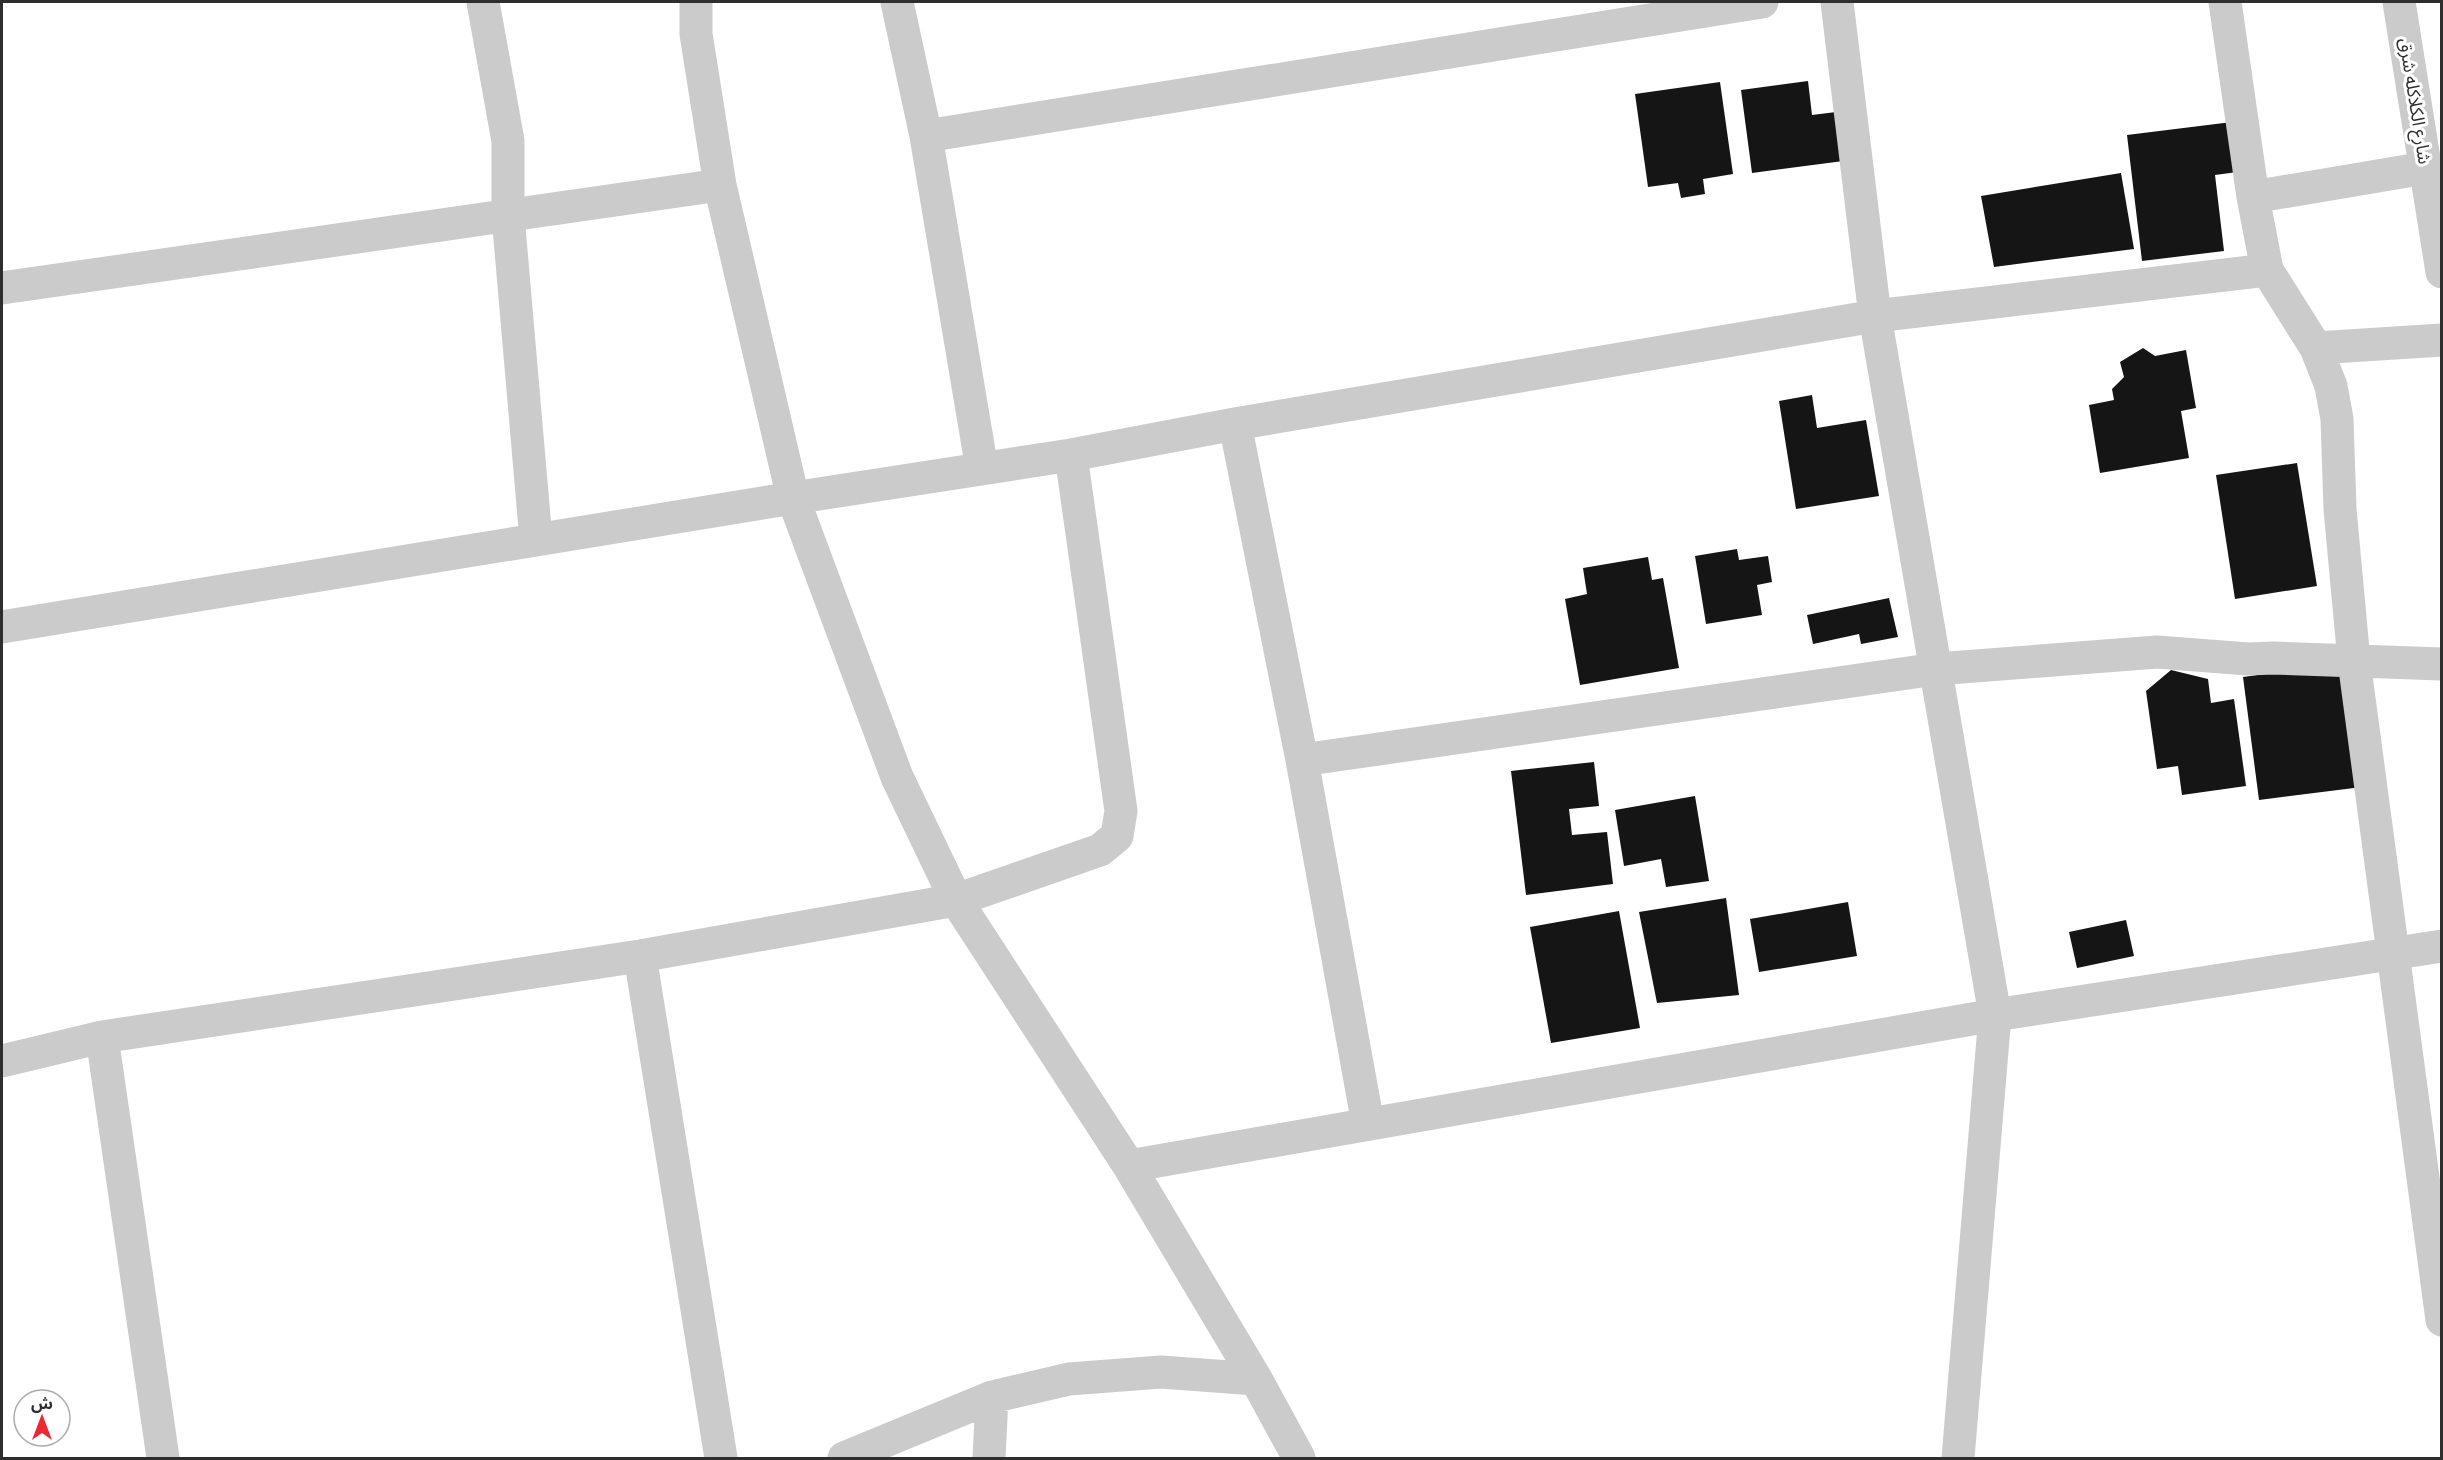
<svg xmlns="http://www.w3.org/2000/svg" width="2443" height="1460" font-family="Manrope,'Noto Sans Arabic',sans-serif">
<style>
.building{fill:#151515}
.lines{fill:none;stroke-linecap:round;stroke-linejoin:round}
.minor{stroke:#cbcbcb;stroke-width:33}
.labels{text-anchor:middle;stroke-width:6;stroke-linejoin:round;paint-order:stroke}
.street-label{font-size:18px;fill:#2e2e2e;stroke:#fff}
</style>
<rect width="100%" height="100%" fill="#fff"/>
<!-- building -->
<path class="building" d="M1808,81L1812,115L1844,111L1851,160L1752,173L1741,90Z
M1720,82L1733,174L1703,179L1705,194L1681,198L1678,183L1648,187L1635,94Z
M2240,121L2245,171L2215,175L2224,251L2142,261L2127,135Z
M2121,173L2134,249L1994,267L1981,196Z
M2143,348L2155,356L2186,350L2196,408L2181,411L2189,458L2100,473L2089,405L2114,400L2112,389L2124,377L2120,362Z
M1812,395L1817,428L1866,420L1879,496L1796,509L1779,401Z
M2297,463L2317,586L2235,599L2216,475Z
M1737,549L1739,560L1768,556L1772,582L1757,585L1762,615L1706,624L1695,556Z
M1648,557L1652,580L1663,578L1679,668L1580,685L1565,599L1587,594L1583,568Z
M1889,598L1898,637L1861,644L1859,634L1813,644L1807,615Z
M2353,662L2370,786L2259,800L2243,677Z
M2171,670L2208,679L2211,703L2234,699L2246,786L2182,795L2178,766L2157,769L2146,691Z
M1594,762L1599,806L1569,809L1572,835L1607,832L1613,884L1526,895L1511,771Z
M1695,796L1709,881L1666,887L1661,859L1624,866L1615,810Z
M1726,898L1739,995L1657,1003L1639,912Z
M1848,902L1857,956L1759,972L1750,919Z
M1619,911L1640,1028L1551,1043L1530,927Z
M2126,920L2134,956L2077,968L2069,932Z"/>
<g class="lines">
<!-- minor -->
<path class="minor" d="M483,2L508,141V216L536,540
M696,2V34L720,185L793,498L897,777L956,900L1129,1166L1256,1379L1299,1458
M897,2L926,136L982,469
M1837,2L1875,316L1995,1015L1958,1458
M2225,2L2253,197L2267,270L2316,348L2331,386L2337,419L2340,509L2354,661L2442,1320
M2399,2L2442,272
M926,136L1762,2
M2253,197L2425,168
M2,288L720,185
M2316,348L2442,340
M1235,424L1302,760L1368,1124
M2,627L793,498L1071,455L1235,424L1875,316L2267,270
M1302,760L1936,669L2157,652L2248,659L2273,658L2442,664
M640,956L721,1458
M102,1037L163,1458
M2,1061L102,1037L640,956L956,900L1100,850L1117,836L1121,811L1071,455
M1129,1166L1995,1015L2442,946
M844,1458L992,1397L1069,1379L1161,1372L1256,1379
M989,1458L992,1397"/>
</g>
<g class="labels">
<!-- street labels -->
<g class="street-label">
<text transform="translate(2415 101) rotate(81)" y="6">شارع الكلاكله شرق</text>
</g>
</g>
<!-- border -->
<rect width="2443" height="1460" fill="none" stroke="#2e2e2e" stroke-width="6"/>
<!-- north arrow -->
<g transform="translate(42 1418)"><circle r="28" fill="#ffffff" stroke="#ababab" stroke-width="1.5"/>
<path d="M0-4.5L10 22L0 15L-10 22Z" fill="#eb2931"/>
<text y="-9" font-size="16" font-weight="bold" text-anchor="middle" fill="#2e2e2e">ش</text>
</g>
</svg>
